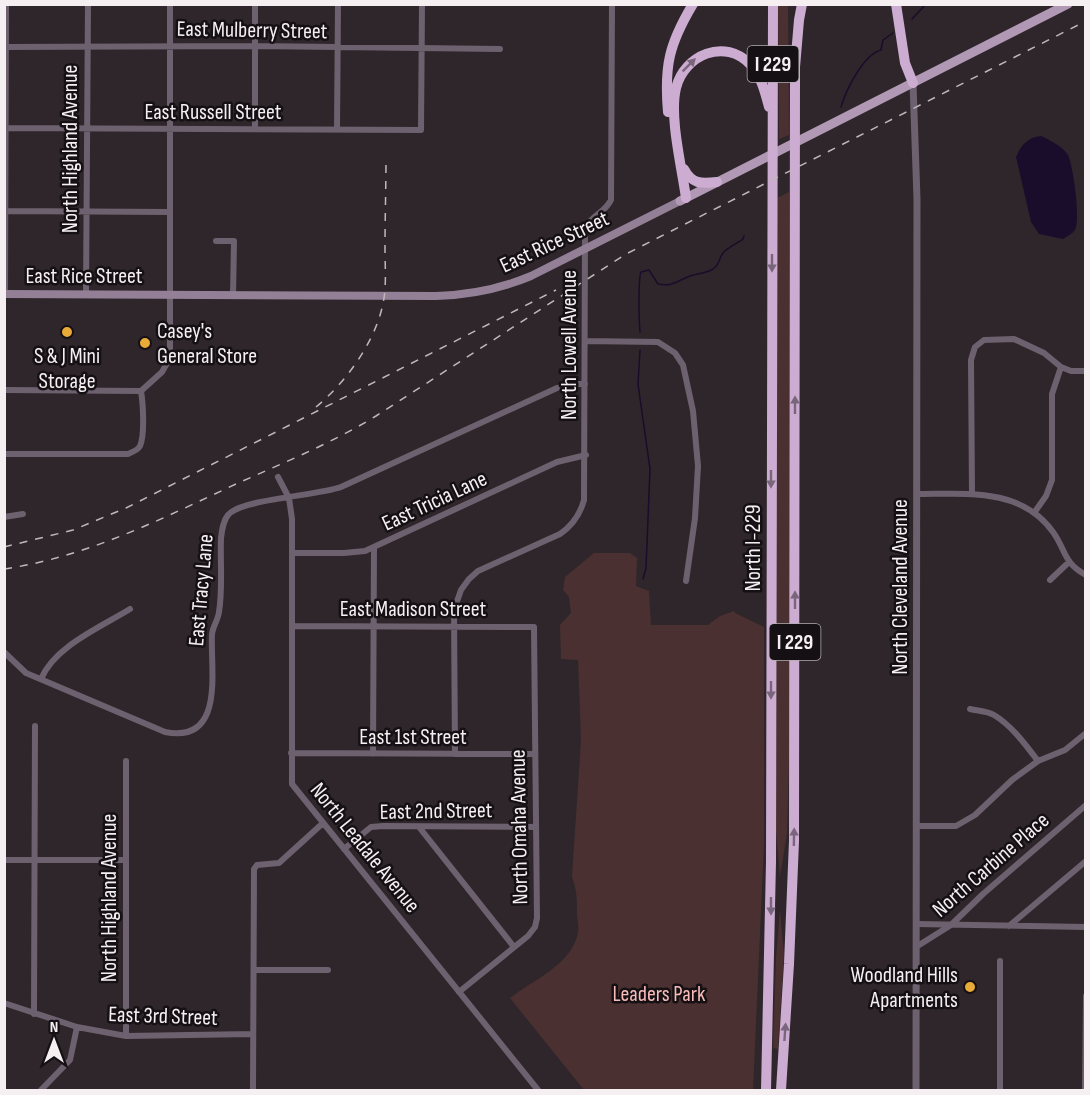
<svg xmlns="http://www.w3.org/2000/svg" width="1090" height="1095" font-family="'Sofia Sans Condensed',sans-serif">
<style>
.green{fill:#4a3030}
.water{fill:#1a0c2b}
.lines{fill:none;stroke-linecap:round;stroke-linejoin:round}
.stream{stroke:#1a0c2b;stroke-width:1.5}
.minor{stroke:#6d616f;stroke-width:6}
.tertiary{stroke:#6d616f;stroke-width:7}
.secondary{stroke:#938097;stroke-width:8}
.primary{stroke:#b198b5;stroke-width:9}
.motorway{stroke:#ccadd1;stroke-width:10}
.rail{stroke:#bfb8bb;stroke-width:1.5;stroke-dasharray:8 8;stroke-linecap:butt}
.oneway{fill:#79667c}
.poi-dot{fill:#e9ab38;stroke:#141013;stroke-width:2}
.labels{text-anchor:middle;stroke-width:5;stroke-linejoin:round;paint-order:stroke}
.shield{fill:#141013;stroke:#b2acaf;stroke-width:1.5}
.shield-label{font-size:21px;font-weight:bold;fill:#f5eff2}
.street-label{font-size:22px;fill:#f5eff2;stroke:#141013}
.poi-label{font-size:22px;fill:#f5eff2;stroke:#141013;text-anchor:start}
.park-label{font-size:22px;fill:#f9bbb9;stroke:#141013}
</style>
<rect width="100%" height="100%" fill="#2f262b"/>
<!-- green -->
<path class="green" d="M778,5H788L789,135L779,139Z
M789,192V761L787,833L780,877L776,830L777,198Z
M594,553H630L637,558L636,586L649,591L651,625H708L720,616L734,611L735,613L764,627V843L753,1090H584L510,998C533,980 573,964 578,932C579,926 577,919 577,913C577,898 577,892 572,877L581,740L578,660L561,659L560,625L571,613L569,597L563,590L565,577Z
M780,909L784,955L778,1049L773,1048L776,959Z"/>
<!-- water -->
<path class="water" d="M1041,136C1050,140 1062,146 1068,155C1073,165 1081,221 1075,230C1072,234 1067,236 1063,239L1039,234L1031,222L1016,157C1021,145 1028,137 1041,136Z"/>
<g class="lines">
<!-- stream -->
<path class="stream" d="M912,19L926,4
M841,107C846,90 863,55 881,50L883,40L893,33
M640,332C639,321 638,279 641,272L649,270L658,284C672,287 677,281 690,276C698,273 705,274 713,269C720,264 719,258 723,253C727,248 738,243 743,239L744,236
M640,350L638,384L650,469L646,568L643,579"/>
<!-- minor -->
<path class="minor" d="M4,47L255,46L500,49
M4,128L421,130L422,4
M255,129V4
M337,129L338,4
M4,211L170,212
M216,241H234L233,296
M5,294L6,4
M86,294L88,4
M585,341L658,342L675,353L683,365L693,411L698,466L695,518L686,581
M4,390L141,391
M4,454H128C133,452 138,450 140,446C145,435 143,403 141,391L162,372L170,358V4
M278,477L289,498L292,519V784L538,1090
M917,494C965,494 1021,487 1053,532C1066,550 1063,563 1086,575
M972,494L971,360L975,347L984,340L1014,339L1044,353L1061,367L1071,371H1086
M1034,513L1046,496L1052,480V394L1061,367
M4,517L23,514
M292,553H344L365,551L557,462L586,455
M1050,580L1069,562
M292,626L534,627L537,918L535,927L528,936L459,992
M4,652L26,673L165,732C226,744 210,669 212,634C213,626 218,620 219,612C223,588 220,561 221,538C222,530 223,521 228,515C241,499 316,496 341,487L557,388L570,384H585
M41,679C55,646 101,627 130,609
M970,709C978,711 987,711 994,715C1011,725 1026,745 1038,761
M291,753L535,754
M373,754L374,547
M455,754L454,610L461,590L469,579L478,571L560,534C573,525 580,515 584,500L585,234C590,212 602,217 611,200L612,4
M126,761V1036
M916,826H956L975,815L1012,780L1038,761L1065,750L1086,733
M419,827L514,947
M344,849L371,827L383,826L536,827
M4,860H125
M916,924L1086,927
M1009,926L1086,861
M916,947L951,925L983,894L1086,805
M254,970H328
M4,1003L77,1027L126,1036L253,1034
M34,1014L35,726
M41,1090L70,1060L77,1027
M253,1090L254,869L257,865L279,863L323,823
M1000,1090V961
M1085,1090L1086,996"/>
<!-- tertiary -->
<path class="tertiary" d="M913,83L917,199L916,1090"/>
<!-- secondary -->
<path class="secondary" d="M4,294L436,296C469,295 500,289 531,276L680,201"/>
<!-- primary -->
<path class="primary" d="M680,201L1068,4"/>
<!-- motorway -->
<path class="motorway" d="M896,4L905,63L913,83
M668,112C664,66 669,44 693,4
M684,169C692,184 701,184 717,182
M686,198C682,168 669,117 676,88C684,55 725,37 751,65C761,76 765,92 769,107
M766,1090L771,862L773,4
M781,1090L789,964L794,841L795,67L799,20L802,4"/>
<!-- rail -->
<path class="rail" d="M316,407C345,383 373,345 382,308C387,289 385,269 385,249C385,218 386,187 386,157
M4,547L73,530L126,508L556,290
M4,569C87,557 161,519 236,484C283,463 332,443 376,416L626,254L1086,21"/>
</g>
<!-- one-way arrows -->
<defs><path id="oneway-solid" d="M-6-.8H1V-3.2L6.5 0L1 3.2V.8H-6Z" transform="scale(1.5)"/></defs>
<g class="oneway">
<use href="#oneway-solid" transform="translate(689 65) rotate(-45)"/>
<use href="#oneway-solid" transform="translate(772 263) rotate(90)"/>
<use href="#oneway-solid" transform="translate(795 405) rotate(-90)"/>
<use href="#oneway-solid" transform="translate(771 479) rotate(90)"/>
<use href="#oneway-solid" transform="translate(795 600) rotate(-90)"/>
<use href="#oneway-solid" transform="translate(771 690) rotate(90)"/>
<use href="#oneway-solid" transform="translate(794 837) rotate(-89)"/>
<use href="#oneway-solid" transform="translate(771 906) rotate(90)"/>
<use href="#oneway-solid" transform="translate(785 1032) rotate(-86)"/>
</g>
<!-- markers -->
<g class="poi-dot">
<circle cx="67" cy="332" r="6"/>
<circle cx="145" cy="343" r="6"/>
<circle cx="970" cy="987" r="6"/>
</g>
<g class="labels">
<!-- shield labels -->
<g class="shield">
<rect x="747.5" y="46" width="51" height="36" rx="4.5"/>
<rect x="769.5" y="624" width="51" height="36" rx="4.5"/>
</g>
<g class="shield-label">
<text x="773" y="71">I 229</text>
<text x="795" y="649">I 229</text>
</g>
<!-- street labels -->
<g class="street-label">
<text transform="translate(252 29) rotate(1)" y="8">East Mulberry Street</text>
<text x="213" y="119">East Russell Street</text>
<text transform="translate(69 149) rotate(-90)" y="8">North Highland Avenue</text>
<text transform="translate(554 241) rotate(-25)" y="8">East Rice Street</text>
<text x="84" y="283">East Rice Street</text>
<text transform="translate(568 345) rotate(-90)" y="8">North Lowell Avenue</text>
<text transform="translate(434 500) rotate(-25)" y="8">East Tricia Lane</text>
<text transform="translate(752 548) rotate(-90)" y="8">North I-229</text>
<text transform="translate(899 587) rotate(-90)" y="8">North Cleveland Avenue</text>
<text transform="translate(200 590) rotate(-85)" y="8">East Tracy Lane</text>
<text x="413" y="616">East Madison Street</text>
<text x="413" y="744">East 1st Street</text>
<text transform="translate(436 810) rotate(-1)" y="8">East 2nd Street</text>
<text transform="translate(518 827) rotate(-91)" y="8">North Omaha Avenue</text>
<text transform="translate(366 847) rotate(51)" y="8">North Leadale Avenue</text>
<text transform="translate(990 864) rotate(-41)" y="8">North Carbine Place</text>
<text transform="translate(108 898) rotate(-90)" y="8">North Highland Avenue</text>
<text transform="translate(163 1015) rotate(2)" y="8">East 3rd Street</text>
</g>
<!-- poi labels -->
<g class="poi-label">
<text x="157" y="338">Casey's<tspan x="157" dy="25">General Store</tspan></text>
<text x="67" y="363" text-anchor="middle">S &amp; J Mini<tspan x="67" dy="25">Storage</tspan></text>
<text x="958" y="982" text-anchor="end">Woodland Hills<tspan x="958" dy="25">Apartments</tspan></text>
</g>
<!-- park labels -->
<g class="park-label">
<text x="659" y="1001">Leaders Park</text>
</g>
</g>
<!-- border -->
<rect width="1090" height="1095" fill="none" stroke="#f5eff2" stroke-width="12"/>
<!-- north arrow -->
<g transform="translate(54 1041)" stroke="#141013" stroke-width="4.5" paint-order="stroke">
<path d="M0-4.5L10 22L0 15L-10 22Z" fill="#f5eff2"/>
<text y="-9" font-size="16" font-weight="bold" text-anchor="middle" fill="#f5eff2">N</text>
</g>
</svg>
